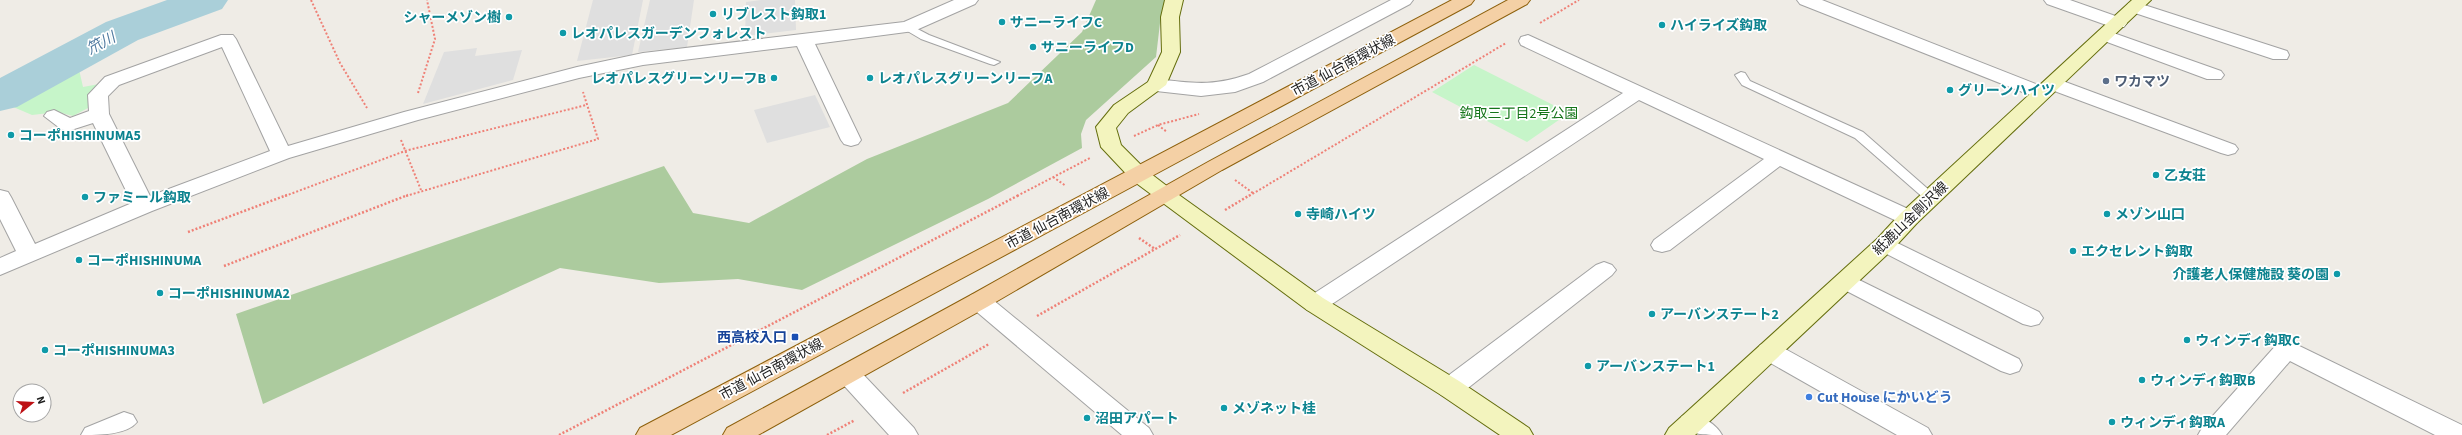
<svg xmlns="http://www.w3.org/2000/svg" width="2462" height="435" font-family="'Source Sans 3','Noto Sans JP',sans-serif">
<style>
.forest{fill:#accb9e}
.park{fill:#c6f5c9}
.parking{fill:#dfdfdf}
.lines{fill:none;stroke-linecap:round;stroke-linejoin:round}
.river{fill:#aacfd9;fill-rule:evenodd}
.lane-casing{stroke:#a3a3a3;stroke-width:2}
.street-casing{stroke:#a3a3a3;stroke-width:2}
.secondary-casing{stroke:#656e0e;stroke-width:2}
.primary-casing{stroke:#8d600c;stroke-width:2}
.path-far1{stroke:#ef8177;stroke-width:2;stroke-dasharray:2 2;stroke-linecap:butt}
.path{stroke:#ef8177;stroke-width:2.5;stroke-dasharray:2 2;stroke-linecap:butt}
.lane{fill:#fff;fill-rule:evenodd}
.street{fill:#fff;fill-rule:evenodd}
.secondary{fill:#f3f4be;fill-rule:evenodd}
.primary{fill:#f4d0a5;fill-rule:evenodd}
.culture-dot{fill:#0f9aa8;stroke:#fff;stroke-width:1.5}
.service-dot{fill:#5c6f8a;stroke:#fff;stroke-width:1.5}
.transit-dot{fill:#1a4fb4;stroke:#fff;stroke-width:1.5}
.shop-dot{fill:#3f7fe0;stroke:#fff;stroke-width:1.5}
.labels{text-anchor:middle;stroke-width:3.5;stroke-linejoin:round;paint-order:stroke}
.culture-label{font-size:14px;font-weight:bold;fill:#0d838f;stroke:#fff;text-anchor:start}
.street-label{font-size:14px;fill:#1f1f1f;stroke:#fff}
.service-label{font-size:14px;font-weight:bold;fill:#4e5e75;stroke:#fff;text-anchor:start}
.park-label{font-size:14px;fill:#15751a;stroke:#fff}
.transit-label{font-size:14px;font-weight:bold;fill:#164399;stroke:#fff;text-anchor:end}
.shop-label{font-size:14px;font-weight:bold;fill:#366cbe;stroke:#fff;text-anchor:start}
.water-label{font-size:15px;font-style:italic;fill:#507aa0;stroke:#fff}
</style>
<rect width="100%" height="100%" fill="#efece6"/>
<!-- forest -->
<path class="forest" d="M1096,0H1166L1160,23L1156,57L1086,120L1081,134L1082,148L988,199L802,290L738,279L659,283L560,268L263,404L236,314L664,166L693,213L749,223L867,159L1008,103L1082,32Z"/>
<!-- park -->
<path class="park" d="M78,65L83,87L99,84L88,108L73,116L58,112L32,115L11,106Z
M1474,65L1569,113L1527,142L1432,92Z"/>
<!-- parking -->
<path class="parking" d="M593,0H643L632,55L577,61Z
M650,0H694L687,47L638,52Z
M761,0H795L796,30L745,36L746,2Z
M477,48L475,56L522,50L513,80L423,104L444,52Z
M815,95L830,127L767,143L754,110Z"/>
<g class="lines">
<!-- river -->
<path class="river" d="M167,0H228L222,9L138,40L17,107L0,111V78L106,22Z"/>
<defs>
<path id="lane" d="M908,24L929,35L1000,62L994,65L990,64L921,39L904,29L903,27Z
M1741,72L1745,73L1750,81L1863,132L1937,197L1931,201L1926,200L1855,138L1742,85L1735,75Z"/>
<path id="street" d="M954,0H978L975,4L914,31L815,44L861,140L858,144L851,146L844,144L841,140L797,46L643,65L579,78L418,120L289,158L152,211L0,275V258L16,251L0,219V190L8,192L11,197L35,244L132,203L93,123L68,131L61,129L44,116L47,112L54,110L70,118L89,111L88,95L105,77L221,35H233L236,39L288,146L404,112L577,67L643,53L904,22ZM222,47L270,151L150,196L109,114L108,96L119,85Z
M1391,0H1413L1410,4L1263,82L1235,92L1201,96L1156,91L1149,89L1146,85L1149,81L1156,79C1194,83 1212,87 1249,74Z
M1797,0H1822L2046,88L2043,84L2046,80H2060L2235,145L2238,149L2235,153L2228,155L2221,153L2049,89L2052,93L2049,97H2035L1800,4Z
M2044,0H2070L2124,19L2127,23L2124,27H2112L2047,4Z
M2135,2L2287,51L2289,55L2287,59H2273L2129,11L2126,7L2129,3Z
M2105,30L2221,71L2224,75L2221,79H2207L2099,39L2096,35L2099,31Z
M1528,35L1917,213L1920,218L1917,223L1909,225L1901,223L1780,166L1670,250L1662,252L1654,250L1651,245L1654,240L1764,159L1639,100L1323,310L1315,312L1307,310L1303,304L1307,298L1623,93L1521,45L1519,41L1521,37Z
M1885,237L2039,312L2043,318L2039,324L2031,326L2023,324L1877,249L1874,244L1877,239Z
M1604,262L1612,265L1616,270L1612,275L1459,395L1450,397L1441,395L1437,388L1441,381L1596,265Z
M1845,273L2019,359L2022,365L2019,371L2010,374L2001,371L1837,286L1833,281L1837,276Z
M979,293L987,295L1149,428L1153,435H1122L971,307L967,301L971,295Z
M2287,340L2462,425V435H2435L2290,361L2226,435H2198L2202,428L2278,343Z
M1769,342L1778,345L1928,428L1932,435H1897L1760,357L1757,351L1760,345Z
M848,365L857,368L914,428L918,435H889L839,380L835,374L839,368Z
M124,412L133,415L137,422C127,435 99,435 81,435L85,428Z
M1691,413C1703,417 1716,424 1722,435C1705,435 1687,435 1678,423L1682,416Z"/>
<path id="secondary" d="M1165,0H1183L1179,17L1180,52L1166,85L1128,113L1116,128L1121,145L1146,170L1172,190L1323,298L1459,381L1529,428L1533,435H1500L1441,395L1307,310L1132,180L1101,147L1096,127L1114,105L1148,82L1162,52L1161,17Z
M2132,0H2151L1917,223L1893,249L1695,435H1665L1669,428L1877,239L1901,213Z"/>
<path id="primary" d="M1452,0H1474L1471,4L671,435H636L640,428Z
M1508,0H1530L1527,4L1222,170L987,307L758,435H723L727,428L971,295L1208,162Z"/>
</defs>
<!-- lane casing -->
<use href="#lane" class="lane-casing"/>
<!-- street casing -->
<use href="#street" class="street-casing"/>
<!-- secondary casing -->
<use href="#secondary" class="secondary-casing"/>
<!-- primary casing -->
<use href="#primary" class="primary-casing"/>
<!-- path-far1 -->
<path class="path-far1" d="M311,0L340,63L367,108
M1540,23L1579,0
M418,93L435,39L427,0
M1158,125L1167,132
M1134,136L1158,125L1199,114
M401,140L421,190
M1053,177L1066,186
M1235,180L1253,193
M285,196L405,151L586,105
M406,196L598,139L583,92
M1017,196L1090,158
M1249,196L1506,43"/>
<!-- path -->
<path class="path" d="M1225,210L1250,195
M188,232L287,195
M1139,238L1155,249
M224,266L408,195
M1037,316L1180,235
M903,393L989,344
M559,435L1019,195
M827,435L855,420"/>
<!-- lane -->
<use href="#lane" class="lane"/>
<!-- street -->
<use href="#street" class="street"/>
<!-- secondary -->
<use href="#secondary" class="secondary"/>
<!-- primary -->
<use href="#primary" class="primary"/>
</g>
<!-- markers -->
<g class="culture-dot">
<circle cx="713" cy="14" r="4"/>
<circle cx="509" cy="17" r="4"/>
<circle cx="1002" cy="22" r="4"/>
<circle cx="1662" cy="25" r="4"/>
<circle cx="563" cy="33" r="4"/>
<circle cx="1033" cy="47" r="4"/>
<circle cx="774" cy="78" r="4"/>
<circle cx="870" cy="78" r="4"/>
<circle cx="1950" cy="90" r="4"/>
<circle cx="11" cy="135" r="4"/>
<circle cx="2156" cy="175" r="4"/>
<circle cx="85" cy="197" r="4"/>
<circle cx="1298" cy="214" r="4"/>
<circle cx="2107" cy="214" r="4"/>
<circle cx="2073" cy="251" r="4"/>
<circle cx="79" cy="260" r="4"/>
<circle cx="2337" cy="274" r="4"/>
<circle cx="160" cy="293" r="4"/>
<circle cx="1652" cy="314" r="4"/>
<circle cx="2187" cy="340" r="4"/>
<circle cx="45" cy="350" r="4"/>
<circle cx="1588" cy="366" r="4"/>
<circle cx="2142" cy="380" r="4"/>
<circle cx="1224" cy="408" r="4"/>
<circle cx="1087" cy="418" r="4"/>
<circle cx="2112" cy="422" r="4"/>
</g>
<circle class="service-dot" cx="2106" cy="81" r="4"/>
<rect class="transit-dot" x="791" y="333" width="8" height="8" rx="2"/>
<circle class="shop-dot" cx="1809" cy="397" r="4"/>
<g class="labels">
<!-- culture labels -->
<g class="culture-label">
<text x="721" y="19">リブレスト鈎取1</text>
<text x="501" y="22" text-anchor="end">シャーメゾン樹</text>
<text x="1010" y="27">サニーライフC</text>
<text x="1670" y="30">ハイライズ鈎取</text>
<text x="571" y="38">レオパレスガーデンフォレスト</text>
<text x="1041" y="52">サニーライフD</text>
<text x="766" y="83" text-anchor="end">レオパレスグリーンリーフB</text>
<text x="878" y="83">レオパレスグリーンリーフA</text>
<text x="1958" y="95">グリーンハイツ</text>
<text x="19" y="140">コーポHISHINUMA5</text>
<text x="2164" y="180">乙女荘</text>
<text x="93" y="202">ファミール鈎取</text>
<text x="1306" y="219">寺崎ハイツ</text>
<text x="2115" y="219">メゾン山口</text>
<text x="2081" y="256">エクセレント鈎取</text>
<text x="87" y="265">コーポHISHINUMA</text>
<text x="2329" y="279" text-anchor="end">介護老人保健施設 葵の園</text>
<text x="168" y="298">コーポHISHINUMA2</text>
<text x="1660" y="319">アーバンステート2</text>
<text x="2195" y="345">ウィンディ鈎取C</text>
<text x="53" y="355">コーポHISHINUMA3</text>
<text x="1596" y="371">アーバンステート1</text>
<text x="2150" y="385">ウィンディ鈎取B</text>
<text x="1232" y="413">メゾネット桂</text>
<text x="1095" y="423">沼田アパート</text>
<text x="2120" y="427">ウィンディ鈎取A</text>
</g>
<!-- street labels -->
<g class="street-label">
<text transform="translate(1343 65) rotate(-28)" y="5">市道 仙台南環状線</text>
<text transform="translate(1057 218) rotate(-28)" y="5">市道 仙台南環状線</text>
<text transform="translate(1910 218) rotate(-44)" y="5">紙漉山金剛沢線</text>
<text transform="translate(771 369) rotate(-28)" y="5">市道 仙台南環状線</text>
</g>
<!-- service labels -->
<g class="service-label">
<text x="2114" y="86">ワカマツ</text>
</g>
<!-- park labels -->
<g class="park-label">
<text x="1519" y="118">鈎取三丁目2号公園</text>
</g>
<!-- transit labels -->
<g class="transit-label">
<text x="787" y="342">西高校入口</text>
</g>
<!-- shop labels -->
<g class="shop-label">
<text x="1817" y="402">Cut House にかいどう</text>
</g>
<!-- water labels -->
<g class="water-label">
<text transform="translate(101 43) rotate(-28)" y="5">笊川</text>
</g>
</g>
<!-- north arrow -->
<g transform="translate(32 403) rotate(72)"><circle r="19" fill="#ffffff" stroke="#a5a5a5"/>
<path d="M0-3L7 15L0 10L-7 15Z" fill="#bd1014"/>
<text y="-6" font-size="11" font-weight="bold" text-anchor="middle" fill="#1f1f1f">N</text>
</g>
</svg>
